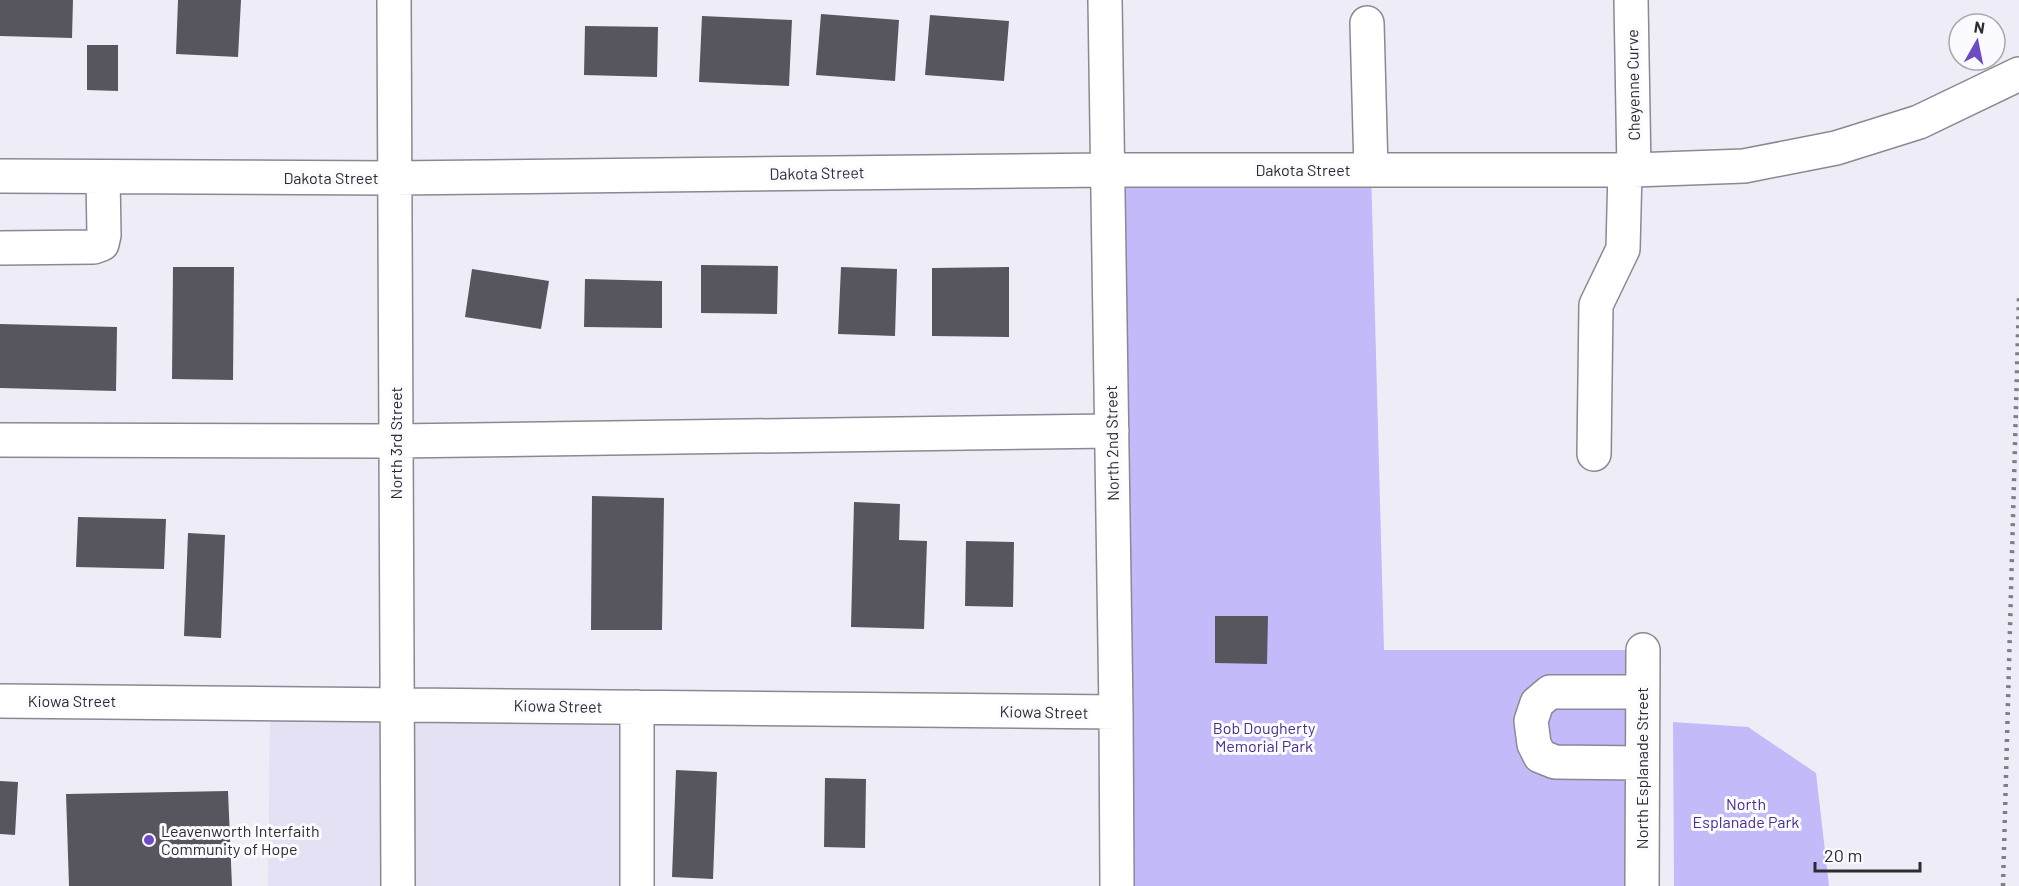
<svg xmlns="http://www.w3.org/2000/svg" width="2019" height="886" font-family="Barlow,sans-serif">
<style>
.built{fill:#e3e1f3}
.green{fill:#c3baf9}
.building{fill:#57565e}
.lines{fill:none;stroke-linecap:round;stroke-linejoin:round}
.minor-casing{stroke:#8a8992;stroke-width:36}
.minor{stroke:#fff;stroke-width:33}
.rail{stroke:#7e7e84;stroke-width:4.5;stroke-dasharray:3 6;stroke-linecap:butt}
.poi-dot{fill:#6c4cc5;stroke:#fbfbff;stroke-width:2}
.labels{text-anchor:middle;stroke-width:6;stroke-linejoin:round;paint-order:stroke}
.street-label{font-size:16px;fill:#2d2d30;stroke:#fbfbff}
.park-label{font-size:16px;fill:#4a308d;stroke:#fbfbff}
.poi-label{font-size:16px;fill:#2d2d30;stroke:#fbfbff;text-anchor:start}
</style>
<rect width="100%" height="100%" fill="#eeedf7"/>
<!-- built -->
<path class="built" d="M270,703L637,707V886H268Z"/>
<!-- green -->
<path class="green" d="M1107,170H1371L1384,650H1643L1642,886H1117Z
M1673,722L1748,727L1816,773L1829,886H1674Z"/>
<!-- building -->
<path class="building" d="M0,0H73L72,38L0,36Z
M178,0H241L238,57L176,54Z
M821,14L899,20L895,81L816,75Z
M930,15L1009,21L1004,81L925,75Z
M702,16L792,20L789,86L699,82Z
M585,26L658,27L657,77L584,75Z
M87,45H118V91L87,90Z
M701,265L778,266L777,314L701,313Z
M173,267H234L233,380L172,379Z
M841,267L897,269L895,336L838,334Z
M1009,267V337L932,336V268Z
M472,269L549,281L541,329L465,317Z
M585,279L662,281V328L584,327Z
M0,324L117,327L116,391L0,388Z
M592,496L664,498L662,630H591Z
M854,502L900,504L899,540L927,541L924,629L851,627Z
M78,517L166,519L164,569L76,567Z
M188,533L225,535L221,638L184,636Z
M966,541L1014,542L1013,607L965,606Z
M1215,616H1268L1267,664L1215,663Z
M676,770L717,772L713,879L672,877Z
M825,778L866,779L865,848L824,847Z
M0,781L18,782L15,835L0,834Z
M228,791L232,886H69L66,794Z"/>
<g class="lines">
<defs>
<path id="minor" d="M394,0L398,886
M1105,0L1116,712L1117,886
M1631,0L1634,170
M1367,23L1371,170
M0,176L394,178L1107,170H1634L1744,166L1836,148L1919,122L2019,74
M0,248L94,247L102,244L104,235L103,177
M0,440L395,441L1112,431
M1594,454L1596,305L1623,249L1625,170
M0,701L1116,712
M637,707V886
M1642,763L1555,762L1540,756L1534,744L1531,721L1537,703L1550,692H1642
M1642,886L1643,650"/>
</defs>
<!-- minor casing -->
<use href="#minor" class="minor-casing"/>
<!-- minor -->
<use href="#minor" class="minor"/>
<!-- rail -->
<path class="rail" d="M2003,886L2019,297"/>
</g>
<!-- markers -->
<circle class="poi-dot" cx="149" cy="840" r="6"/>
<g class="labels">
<!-- street labels -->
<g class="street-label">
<text transform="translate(1633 85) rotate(-91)" y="6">Cheyenne Curve</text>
<text x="1303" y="176">Dakota Street</text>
<text transform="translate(817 173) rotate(-1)" y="6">Dakota Street</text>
<text x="331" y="184">Dakota Street</text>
<text transform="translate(396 443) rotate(-90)" y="6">North 3rd Street</text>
<text transform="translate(1112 443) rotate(-91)" y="6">North 2nd Street</text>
<text x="72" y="707">Kiowa Street</text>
<text transform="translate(558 706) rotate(1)" y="6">Kiowa Street</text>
<text transform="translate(1044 712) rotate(1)" y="6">Kiowa Street</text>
<text transform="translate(1642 768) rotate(-90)" y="6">North Esplanade Street</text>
</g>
<!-- park labels -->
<g class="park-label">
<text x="1264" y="734">Bob Dougherty<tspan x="1264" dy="18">Memorial Park</tspan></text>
<text x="1746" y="810">North<tspan x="1746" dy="18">Esplanade Park</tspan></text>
</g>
<!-- poi labels -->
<g class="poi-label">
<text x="161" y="837">Leavenworth Interfaith<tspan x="161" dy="18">Community of Hope</tspan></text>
</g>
</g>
<!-- north arrow -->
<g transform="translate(1977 42) rotate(9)"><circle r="28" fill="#fbfbff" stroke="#a9a9ac" stroke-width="1.5"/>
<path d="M0-4.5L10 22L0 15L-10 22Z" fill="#6c4cc5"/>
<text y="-9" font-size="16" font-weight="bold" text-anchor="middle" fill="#2d2d30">N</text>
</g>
<!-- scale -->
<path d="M1815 862v9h105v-9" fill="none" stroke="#2d2d30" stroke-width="3"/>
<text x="1824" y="862" font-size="18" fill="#2d2d30" stroke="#fbfbff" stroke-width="4.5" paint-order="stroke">20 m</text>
</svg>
